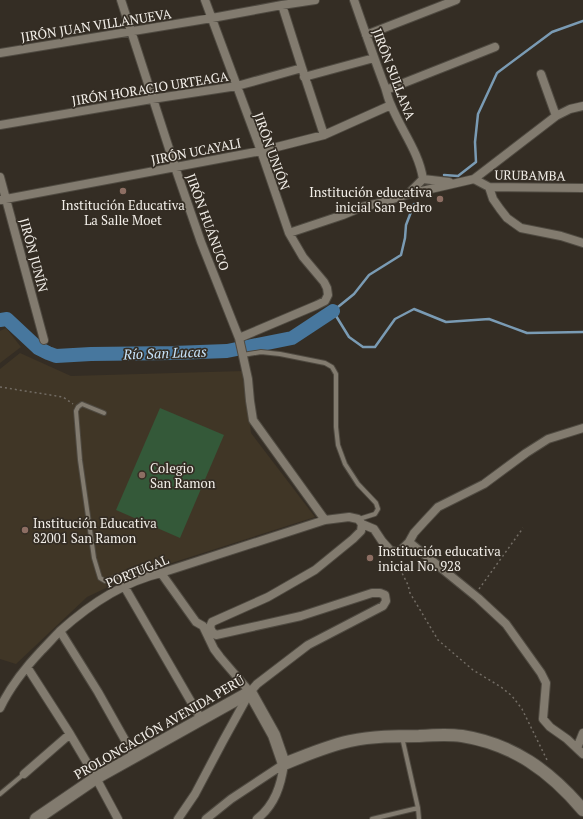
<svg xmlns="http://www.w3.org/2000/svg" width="583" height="819" font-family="'PT Serif',serif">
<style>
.built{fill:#403626}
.green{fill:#345939}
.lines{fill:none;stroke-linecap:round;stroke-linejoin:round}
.stream{stroke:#7a9bb4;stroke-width:2.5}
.river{stroke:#47779e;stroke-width:14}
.lane-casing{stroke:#4f4a41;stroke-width:6}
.street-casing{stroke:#4f4a41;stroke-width:10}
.secondary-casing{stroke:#4f4a41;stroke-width:14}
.path{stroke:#736d65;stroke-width:1.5;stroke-dasharray:2 3;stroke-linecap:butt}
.lane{stroke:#827b6f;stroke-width:4}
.street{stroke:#827b6f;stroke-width:8}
.secondary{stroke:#827b6f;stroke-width:12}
.education-dot{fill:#8d6e63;stroke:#342d24;stroke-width:1.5}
.labels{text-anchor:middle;stroke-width:3.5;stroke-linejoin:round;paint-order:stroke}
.street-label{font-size:13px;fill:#f2eee8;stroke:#342d24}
.poi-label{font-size:13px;fill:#f2eee8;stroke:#342d24;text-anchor:start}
.water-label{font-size:14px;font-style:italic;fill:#c7e3fa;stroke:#342d24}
</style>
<rect width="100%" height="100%" fill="#342d24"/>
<!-- built -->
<path class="built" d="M6,328L21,347L0,363V331Z
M20,353L71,376L244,371L251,433L315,517L131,576L87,597L16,664L0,659V369Z"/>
<!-- green -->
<path class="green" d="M160,408L224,435L180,538L116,510Z"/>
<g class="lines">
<!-- stream -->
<path class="stream" d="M444,175L458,176L476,162L475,142L478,114L497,73L552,32L583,21
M414,204L406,225L405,238L401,255L369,275L354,294L333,311L349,337L363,347H375L395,319L414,309L446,322L489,319L527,333L583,332"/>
<!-- river -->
<path class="river" d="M0,320L7,319L38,348L48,353L56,356L91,354L173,353L227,351L292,338L333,311"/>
<defs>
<path id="lane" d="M243,355L261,352L280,354L325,363L332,367L336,374V427L338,445L345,464L358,484L376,503L378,509L375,514L359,519
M104,413L82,404L78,407L76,411L80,460L94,558L100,578L105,581L141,569L147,570L152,575
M0,794L24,774
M418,808L419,819
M372,819L418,808L402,737"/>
<path id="street" d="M121,0L175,167L201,242L239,338L248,379L250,401L253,420L325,520
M205,0L261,151L289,233L303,257L324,282L327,288L328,295L325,301L317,305L239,338
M354,0C364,29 374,58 385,87C387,93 388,99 391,105C401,130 419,152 423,179
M282,5L302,68L324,135
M366,35L456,0
M0,53L212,18L282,5L315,0
M541,74L556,116
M304,77L374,58
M386,90L495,47
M0,125L152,99L237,86L302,68
M0,177L44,340
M474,179L556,116L570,109L583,106
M489,187L493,199L500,209L507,218L521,228L561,236L583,243
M409,193L423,179L449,182
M0,200L261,151L324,135L391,105
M289,233L343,215L362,207L380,203L409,194L474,179L489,187L583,188
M362,524L374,529L382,541L390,550L396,552L402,549L409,542L414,533L424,522L438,507L484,484L526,453L548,439L583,428
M409,542L478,598L506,624L541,673L546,683L543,719L550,727L567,739L583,754
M161,573L196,622L203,626L214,649L220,657L250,692
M124,586L201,719
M60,631L98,692L134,756
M27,667L70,734L96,778L118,819
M0,708C10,687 25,668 41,651C48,644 54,637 60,631C89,605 123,582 161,573L325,520L349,517L358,519L362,524L361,531L353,539L315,570L268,597L212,622L210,627L212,632L216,635L301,616L372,593H380L385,595L386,601L383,606L308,645L257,684L250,692L223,741L195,794L178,819
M577,748L583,733
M24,774L70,734
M206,819L231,799L284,764
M257,819C275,805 281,785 284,764"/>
<path id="secondary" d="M36,819L96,778L250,692L274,735L284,764C306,755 327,746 350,741C373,736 396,736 419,736C432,735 449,734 462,736C513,744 550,771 583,810"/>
</defs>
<!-- lane casing -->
<use href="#lane" class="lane-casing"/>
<!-- street casing -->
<use href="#street" class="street-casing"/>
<!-- secondary casing -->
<use href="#secondary" class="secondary-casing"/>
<!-- path -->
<path class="path" d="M0,387L63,397L73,404
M400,569L408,585L410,593L438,640L473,670L501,687L512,696L522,709L548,762
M479,589L523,528"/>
<!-- lane -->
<use href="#lane" class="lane"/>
<!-- street -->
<use href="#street" class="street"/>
<!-- secondary -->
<use href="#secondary" class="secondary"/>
</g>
<!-- markers -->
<g class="education-dot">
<circle cx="123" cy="191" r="4"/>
<circle cx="440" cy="199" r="4"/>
<circle cx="142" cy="475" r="4"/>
<circle cx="25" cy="530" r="4"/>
<circle cx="370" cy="558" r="4"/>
</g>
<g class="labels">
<!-- street labels -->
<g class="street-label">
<text transform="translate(96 25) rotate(-9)" y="5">JIRÓN JUAN VILLANUEVA</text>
<text transform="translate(394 74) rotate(69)" y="5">JIRÓN SULLANA</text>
<text transform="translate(150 88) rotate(-9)" y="5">JIRÓN HORACIO URTEAGA</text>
<text transform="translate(196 151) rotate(-11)" y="5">JIRÓN UCAYALI</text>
<text transform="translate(272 151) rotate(70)" y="5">JIRÓN UNIÓN</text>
<text transform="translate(530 175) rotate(1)" y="5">URUBAMBA</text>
<text transform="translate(208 222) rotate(70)" y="5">JIRÓN HUÁNUCO</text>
<text transform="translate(34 255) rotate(75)" y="5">JIRÓN JUNÍN</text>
<text transform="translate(137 571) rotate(-22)" y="5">PORTUGAL</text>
<text transform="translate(159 727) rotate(-30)" y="5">PROLONGACIÓN AVENIDA PERÚ</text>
</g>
<!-- poi labels -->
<g class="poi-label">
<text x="432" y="197" text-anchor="end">Institución educativa<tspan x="432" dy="15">inicial San Pedro</tspan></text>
<text x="123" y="210" text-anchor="middle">Institución Educativa<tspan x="123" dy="15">La Salle Moet</tspan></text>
<text x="150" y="473">Colegio<tspan x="150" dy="15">San Ramon</tspan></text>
<text x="33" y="528">Institución Educativa<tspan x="33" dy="15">82001 San Ramon</tspan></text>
<text x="378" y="556">Institución educativa<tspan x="378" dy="15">inicial No. 928</tspan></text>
</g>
<!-- water labels -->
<g class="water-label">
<text transform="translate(165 353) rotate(-2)" y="5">Río San Lucas</text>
</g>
</g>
</svg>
